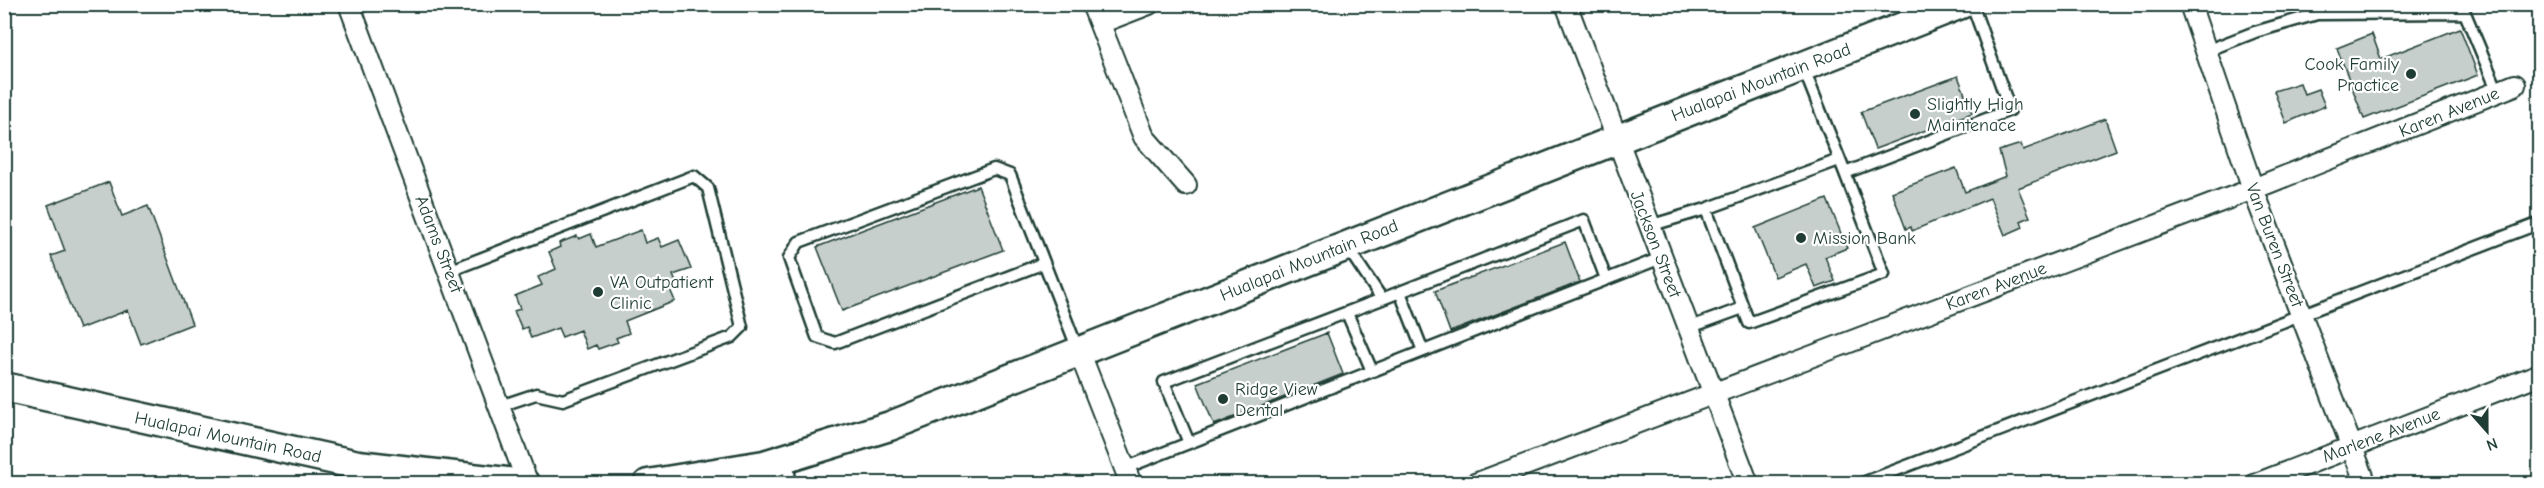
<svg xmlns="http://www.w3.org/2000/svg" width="2544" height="488" font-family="'Comic Neue',sans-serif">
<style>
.building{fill:#c7cfcc;stroke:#1f3d34;stroke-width:1.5}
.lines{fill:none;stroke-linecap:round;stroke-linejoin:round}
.lane-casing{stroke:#1f3d34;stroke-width:15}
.street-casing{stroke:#1f3d34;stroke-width:24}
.secondary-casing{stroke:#1f3d34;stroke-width:33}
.lane{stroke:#fff;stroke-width:10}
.street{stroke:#fff;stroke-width:20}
.secondary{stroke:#fff;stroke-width:28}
.poi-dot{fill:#1f3d34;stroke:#fff;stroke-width:2}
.labels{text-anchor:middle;stroke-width:4.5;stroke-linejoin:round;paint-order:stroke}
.poi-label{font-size:18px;fill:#1f3d34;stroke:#fff;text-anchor:start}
.street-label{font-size:18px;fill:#1f3d34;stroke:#fff}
</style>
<rect width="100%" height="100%" fill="#fff"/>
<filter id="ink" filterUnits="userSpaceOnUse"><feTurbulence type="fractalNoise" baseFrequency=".0167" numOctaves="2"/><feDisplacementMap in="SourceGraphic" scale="12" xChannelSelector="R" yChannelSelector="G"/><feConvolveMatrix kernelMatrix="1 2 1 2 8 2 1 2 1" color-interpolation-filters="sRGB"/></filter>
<g filter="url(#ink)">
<!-- building -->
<path class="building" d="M2460,28L2478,75L2364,119L2337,48L2372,34L2381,59Z
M1958,76L1972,113L1875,149L1861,112Z
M2300,83L2304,94L2318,89L2325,106L2286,123L2274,91Z
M2105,119L2116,150L2018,188L2030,217L2021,221L2023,227L2005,235L1990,198L1912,231L1911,227L1906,229L1892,192L1956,168L1965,192L2006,176L1999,151L2021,144L2023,150Z
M109,182L122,216L148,206L192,324L141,344L128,310L79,329L51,256L65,251L48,205Z
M978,186L1003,250L842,311L817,247Z
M1827,199L1847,248L1825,257L1835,281L1816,288L1806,264L1775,277L1755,228Z
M641,230L645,243L658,238L662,247L679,240L691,269L673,275L677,285L669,287L675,301L625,321L629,333L616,338L618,342L598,349L596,345L587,349L580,330L562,337L558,328L531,338L527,327L522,329L514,311L520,309L515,296L542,285L538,277L556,269L549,252L560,247L559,243L577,236L579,239L591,234L596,247Z
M1565,242L1580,282L1450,332L1435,291Z
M1327,333L1343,374L1214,425L1197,383Z"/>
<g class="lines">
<defs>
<path id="lane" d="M2206,51L2255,32L2317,14L2465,13L2498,92
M1803,67L1845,173L2010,110L1972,4
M1839,160L1706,209L1749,323L1884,274L1845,173
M1649,226L1706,209
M1347,247L1382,299L1584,220L1606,279
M1044,263L835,343L817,337L789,258L799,242L994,169L1010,175L1078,350
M449,271L694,176L708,188L742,327L732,337L563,400L536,394L500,406
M1400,292L1423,351
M1347,313L1372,371
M1688,328L1743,308
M1189,443L1164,382L1382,299
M788,460L790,484
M1125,468L1661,258
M1860,484L2540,223"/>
<path id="street" d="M349,4L528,484
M1092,4L1144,137L1186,185
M1566,4L1748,484
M2190,4L2253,189L2366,484
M1100,23L1149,4
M1079,351L1131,484
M1475,484L2253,189L2515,85
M2256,484L2540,374"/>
<path id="secondary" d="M4,387L358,465L525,484
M648,484L764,465L890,426L1961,4"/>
</defs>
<!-- lane casing -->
<use href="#lane" class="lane-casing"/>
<!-- street casing -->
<use href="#street" class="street-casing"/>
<!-- secondary casing -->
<use href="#secondary" class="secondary-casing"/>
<!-- lane -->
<use href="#lane" class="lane"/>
<!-- street -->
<use href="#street" class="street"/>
<!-- secondary -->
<use href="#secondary" class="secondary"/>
</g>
</g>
<!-- markers -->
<g class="poi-dot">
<circle cx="2411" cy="74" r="6"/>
<circle cx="1915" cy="114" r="6"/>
<circle cx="1801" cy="238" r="6"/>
<circle cx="598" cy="292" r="6"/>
<circle cx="1223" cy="399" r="6"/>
</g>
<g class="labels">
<!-- poi labels -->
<g class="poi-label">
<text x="2399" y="70" text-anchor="end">Cook Family<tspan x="2399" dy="21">Practice</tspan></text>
<text x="1927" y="110">Slightly High<tspan x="1927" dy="21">Maintenace</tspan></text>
<text x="1813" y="244">Mission Bank</text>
<text x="610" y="288">VA Outpatient<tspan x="610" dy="21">Clinic</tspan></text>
<text x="1235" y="395">Ridge View<tspan x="1235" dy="21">Dental</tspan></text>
</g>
<!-- street labels -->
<g class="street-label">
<text transform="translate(1761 82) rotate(-21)" y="6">Hualapai Mountain Road</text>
<text transform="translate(2449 112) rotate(-22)" y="6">Karen Avenue</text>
<text transform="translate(439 244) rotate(69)" y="6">Adams Street</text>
<text transform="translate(1656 244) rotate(69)" y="6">Jackson Street</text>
<text transform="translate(2275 245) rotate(69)" y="6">Van Buren Street</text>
<text transform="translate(1309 260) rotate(-22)" y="6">Hualapai Mountain Road</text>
<text transform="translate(1996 286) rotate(-21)" y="6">Karen Avenue</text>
<text transform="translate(2381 435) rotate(-21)" y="6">Marlene Avenue</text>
<text transform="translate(228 437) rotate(12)" y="6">Hualapai Mountain Road</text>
</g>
</g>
<!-- margin -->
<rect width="2544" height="488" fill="none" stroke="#fff" stroke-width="24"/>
<rect x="12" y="12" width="2520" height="464" fill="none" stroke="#1f3d34" stroke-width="2" filter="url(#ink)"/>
<!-- north arrow -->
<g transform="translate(2487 431) rotate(159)" stroke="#ffffff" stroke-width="4.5" paint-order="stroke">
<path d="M0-4.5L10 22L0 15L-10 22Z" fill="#1f3d34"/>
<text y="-9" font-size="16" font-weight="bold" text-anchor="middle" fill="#1f3d34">N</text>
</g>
</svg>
